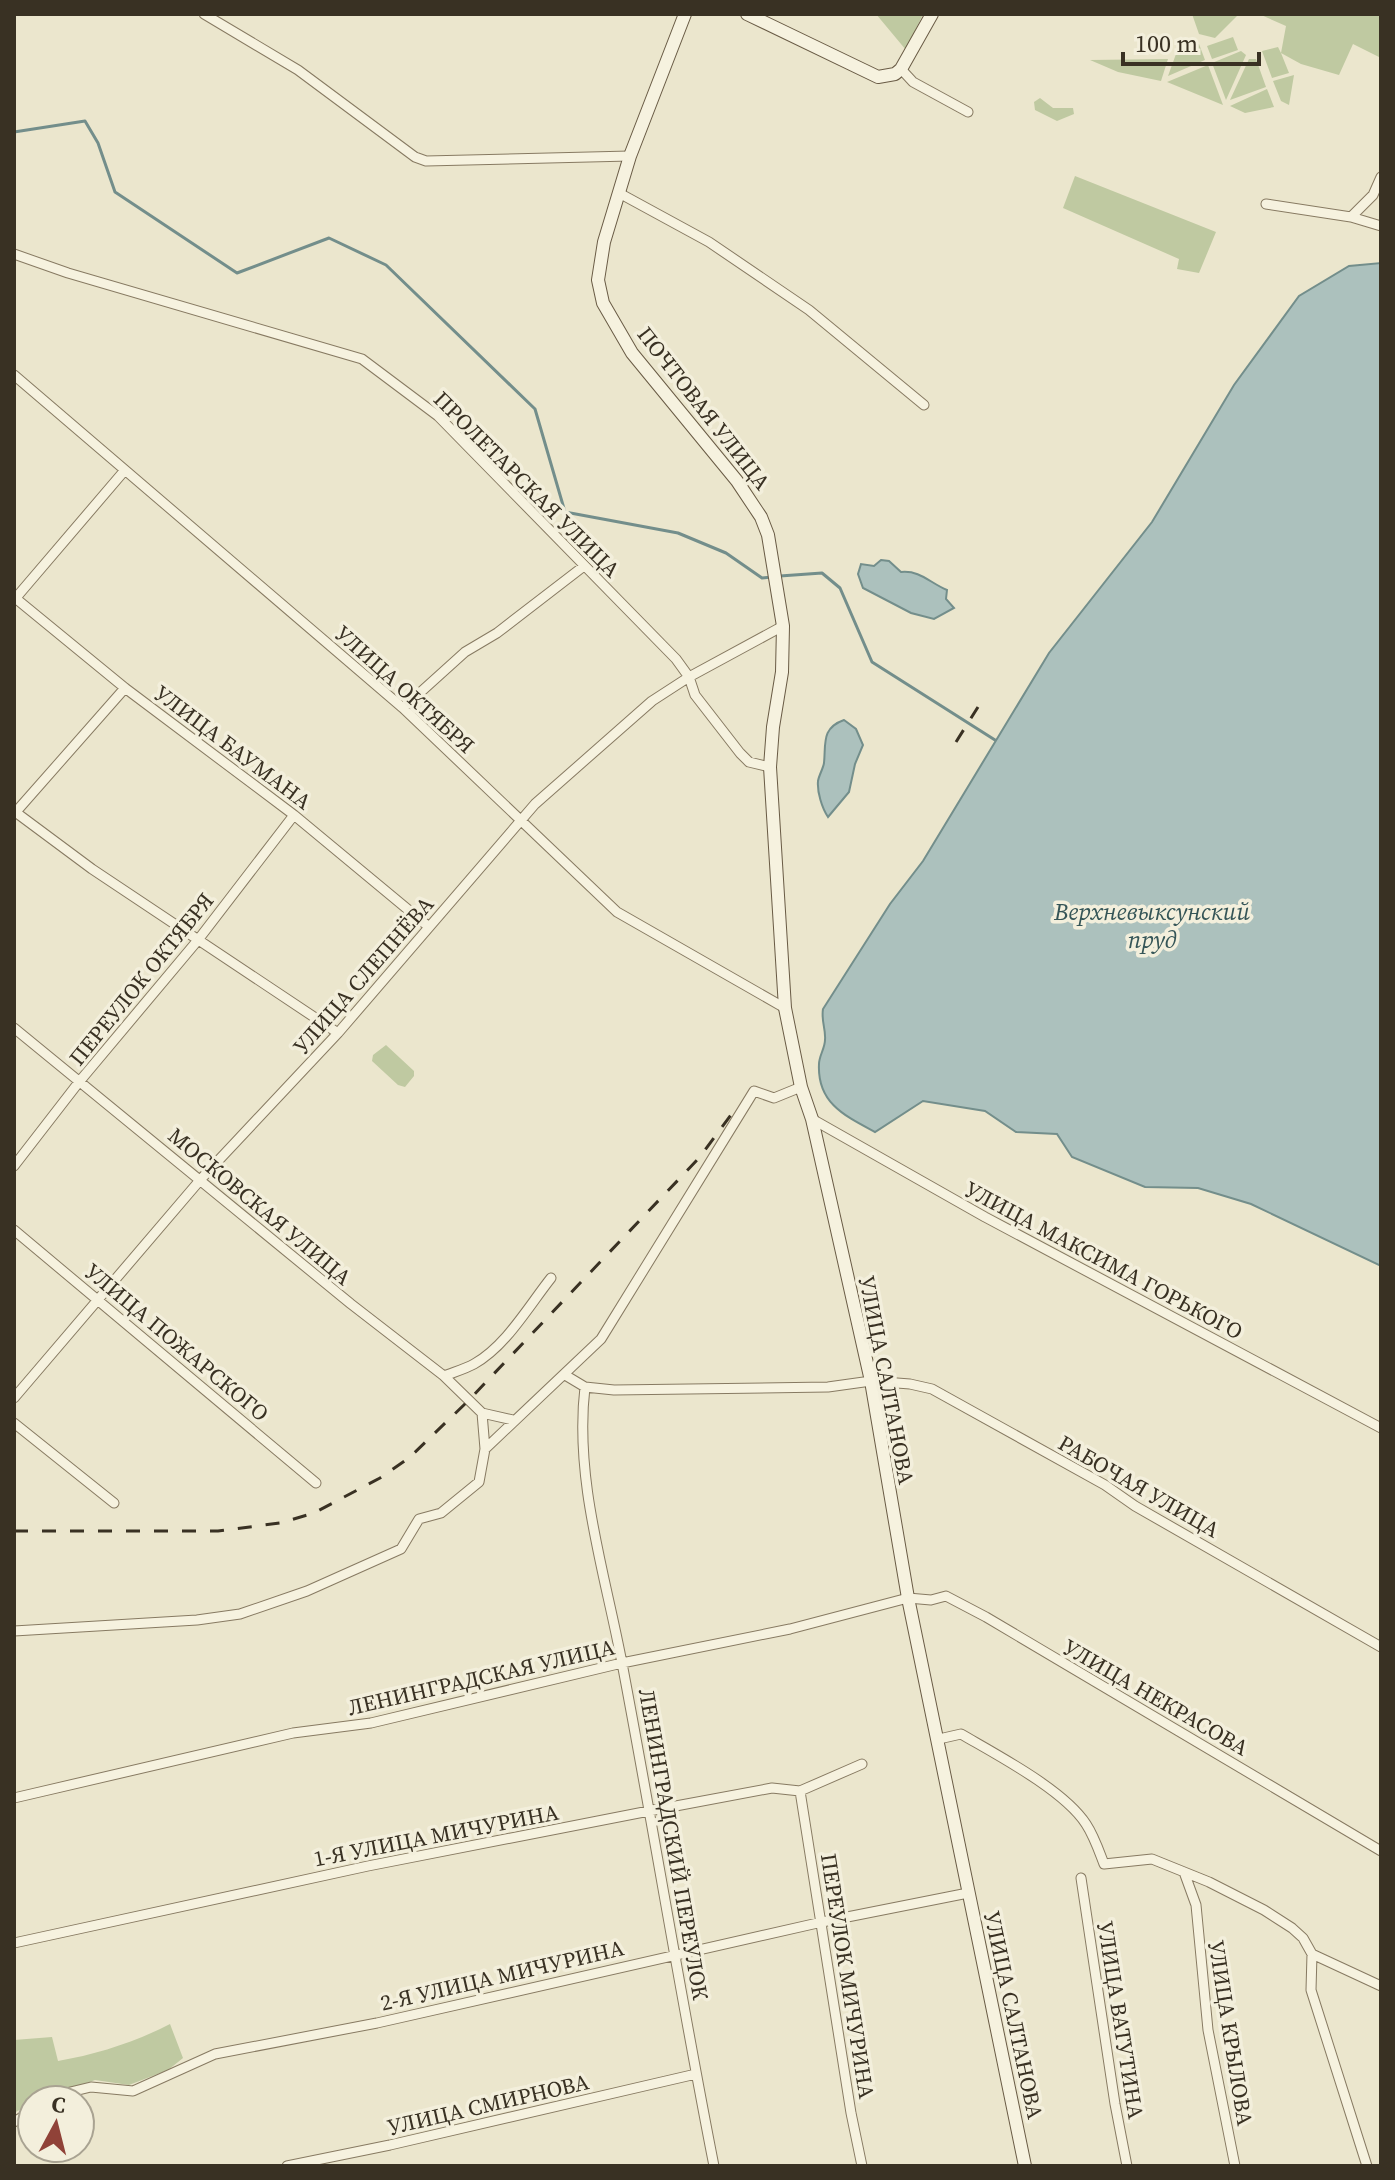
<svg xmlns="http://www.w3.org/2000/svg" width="1395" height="2180" font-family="'Source Serif 4',serif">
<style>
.green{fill:#bfc9a1}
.water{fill:#acc1bd;stroke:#738e8b;stroke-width:2}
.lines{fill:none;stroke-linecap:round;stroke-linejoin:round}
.stream{stroke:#738e8b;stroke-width:3}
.street-casing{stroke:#877a62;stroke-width:11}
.secondary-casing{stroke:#695b45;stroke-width:14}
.street{stroke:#f6f2df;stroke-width:9}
.secondary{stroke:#f6f2df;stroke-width:12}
.rail{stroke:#393123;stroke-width:3;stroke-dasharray:14 14;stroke-linecap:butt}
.labels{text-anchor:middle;stroke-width:7;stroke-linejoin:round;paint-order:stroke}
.street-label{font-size:22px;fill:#393123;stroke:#f3efdc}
.water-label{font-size:24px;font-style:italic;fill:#355557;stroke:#f3efdc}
</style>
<rect width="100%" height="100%" fill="#ebe6cd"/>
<!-- green -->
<path class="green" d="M876,14H923L906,50Z
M1192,14H1239L1215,38L1199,34Z
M1259,14H1381V58L1353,44L1339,75L1301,64L1281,53L1289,73L1272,78L1262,51L1278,47L1281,53L1286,26Z
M1233,37L1238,50L1212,59L1207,46Z
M1199,44L1205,60L1168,76L1176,54Z
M1241,51L1246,55L1226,100L1212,63Z
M1168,59L1161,81L1118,72L1090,60Z
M1249,59H1256L1266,87L1230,100Z
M1208,65L1223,105L1167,82Z
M1294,75L1289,105L1281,101L1273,81Z
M1267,89L1274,107L1245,113L1230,106Z
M1040,98L1053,108H1073L1074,114L1057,121L1035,110L1034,102Z
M1075,176L1216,232L1199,273L1177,269L1179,259L1063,208Z
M386,1045L414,1071V1076L405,1087L398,1085L372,1061L373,1055Z
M170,2024L183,2058L168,2070L129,2085L95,2080L40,2100H32V2103L14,2113V2040L52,2037L58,2061C98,2054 135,2042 170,2024Z"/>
<!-- water -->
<path class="water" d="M1381,263V1266L1251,1204L1198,1188L1145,1187L1072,1157L1057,1134L1016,1132L985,1111L923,1101L875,1132C845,1116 817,1103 819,1064C819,1056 825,1048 825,1040C826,1029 821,1021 823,1009L890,904L923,861L1049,653L1152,522L1234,385L1299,296L1349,266Z
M881,560L889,561L901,572C920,570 930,583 947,590L946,599L954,608L934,619L911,613L863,588L858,574L861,564L874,566Z
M844,720L856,729L863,745L855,764L849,792L828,817C822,808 817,792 818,781C819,775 823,769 824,763C826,744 821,728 844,720Z"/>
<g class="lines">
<!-- stream -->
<path class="stream" d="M14,132L85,121L98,143L115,192L237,273L329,238L386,265L535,409L565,512L678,533L726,553L762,578L772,577
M780,576L822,573L840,588L872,662L995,740"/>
<defs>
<path id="street" d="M204,14L298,70L415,157L426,161L630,156
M901,69L913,82L968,112
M619,193L709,242L809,310L924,405
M1266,204L1351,217L1381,226
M1351,217L1373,195L1381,177
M14,254L68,273L362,359L438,416L676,659L689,677L695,695L740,753L749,762L770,767
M14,375L403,708L617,912L785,1008
M14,597L125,688L294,815L429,927
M14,600L125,470
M403,708L465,652L497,633L584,566
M14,811L92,869L338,1033
M14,814L125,688
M14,1028L351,1304L444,1376L482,1413L513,1420
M812,1119L985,1217L1381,1428
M14,1166L79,1082L198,940L294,815
M14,1230L316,1483
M565,1375L585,1387L614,1390L828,1387L871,1381L910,1384L932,1389L1105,1485L1135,1506L1381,1647
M444,1376C454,1372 465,1369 474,1364C506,1346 528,1307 551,1278
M585,1387C574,1479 605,1573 622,1663C654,1831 681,1999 714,2166
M14,1398L201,1179L338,1033L535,804L652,701L689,677L783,626
M482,1413L485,1449
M14,1423L114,1503
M14,1631L197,1620L240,1614L307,1591L401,1549L419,1519L441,1513L479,1482L485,1449L601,1339L754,1091L774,1098L801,1087
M939,1739L961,1734C997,1755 1064,1790 1086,1824C1094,1836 1099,1851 1104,1864L1152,1859L1209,1882L1264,1910L1292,1928L1303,1938L1312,1954L1381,1986
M800,1791L851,2113L862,2166
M14,1798L293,1733L371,1723L622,1663L790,1629L908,1598L931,1600L946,1596L986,1617L1381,1851
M1184,1872L1196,1905L1208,2030L1235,2166
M1081,1878L1115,2104L1127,2166
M14,1943L368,1866L649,1811L772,1788L800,1791L862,1764
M1312,1954L1311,1990L1367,2166
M50,2100L62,2094L91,2087L133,2091L215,2054L377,2023L822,1922L968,1893
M14,2122L32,2111
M287,2166L390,2145L696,2074"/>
<path id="secondary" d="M685,14L630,156L604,242L598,280L603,303L632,353L737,481L761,517L768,535L783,626L782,672L773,727L770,767L785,1008L801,1087L812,1119L871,1381L908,1598L1025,2166
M747,14L878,77L895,74L901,69L932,14"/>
</defs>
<!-- street casing -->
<use href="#street" class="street-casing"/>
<!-- secondary casing -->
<use href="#secondary" class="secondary-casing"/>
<!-- street -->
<use href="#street" class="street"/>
<!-- secondary -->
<use href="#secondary" class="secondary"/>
<!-- rail -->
<path class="rail" d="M956,742L978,707
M14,1531H218L280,1523L314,1513L380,1478L409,1458L468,1401L699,1158L736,1108"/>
</g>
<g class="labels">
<!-- street labels -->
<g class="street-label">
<text transform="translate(704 408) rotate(52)" y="8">ПОЧТОВАЯ УЛИЦА</text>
<text transform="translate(527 484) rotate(45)" y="8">ПРОЛЕТАРСКАЯ УЛИЦА</text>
<text transform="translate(405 689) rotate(42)" y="8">УЛИЦА ОКТЯБРЯ</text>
<text transform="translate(233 747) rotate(37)" y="8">УЛИЦА БАУМАНА</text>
<text transform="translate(363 975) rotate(-49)" y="8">УЛИЦА СЛЕПНЁВА</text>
<text transform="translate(141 979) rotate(-51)" y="8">ПЕРЕУЛОК ОКТЯБРЯ</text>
<text transform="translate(260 1206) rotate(40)" y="8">МОСКОВСКАЯ УЛИЦА</text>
<text transform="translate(1104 1260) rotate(28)" y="8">УЛИЦА МАКСИМА ГОРЬКОГО</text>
<text transform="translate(177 1342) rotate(40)" y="8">УЛИЦА ПОЖАРСКОГО</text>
<text transform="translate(887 1380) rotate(79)" y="8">УЛИЦА САЛТАНОВА</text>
<text transform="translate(1139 1486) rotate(30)" y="8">РАБОЧАЯ УЛИЦА</text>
<text transform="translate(481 1677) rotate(-13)" y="8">ЛЕНИНГРАДСКАЯ УЛИЦА</text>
<text transform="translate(1156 1697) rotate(30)" y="8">УЛИЦА НЕКРАСОВА</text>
<text transform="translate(436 1835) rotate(-11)" y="8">1-Я УЛИЦА МИЧУРИНА</text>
<text transform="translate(674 1844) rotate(80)" y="8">ЛЕНИНГРАДСКИЙ ПЕРЕУЛОК</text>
<text transform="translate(502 1975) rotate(-13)" y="8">2-Я УЛИЦА МИЧУРИНА</text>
<text transform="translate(848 1976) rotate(81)" y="8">ПЕРЕУЛОК МИЧУРИНА</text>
<text transform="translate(1014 2015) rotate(78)" y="8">УЛИЦА САЛТАНОВА</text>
<text transform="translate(1121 2020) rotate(81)" y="8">УЛИЦА ВАТУТИНА</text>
<text transform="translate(1231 2033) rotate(81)" y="8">УЛИЦА КРЫЛОВА</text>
<text transform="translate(488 2104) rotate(-13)" y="8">УЛИЦА СМИРНОВА</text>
</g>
<!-- water labels -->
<g class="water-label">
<text x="1152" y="920">Верхневыксунский<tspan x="1152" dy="28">пруд</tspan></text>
</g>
</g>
<!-- border -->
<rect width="1395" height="2180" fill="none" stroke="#393123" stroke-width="32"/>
<!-- north arrow -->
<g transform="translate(56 2124) rotate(7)"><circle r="38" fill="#f3efdc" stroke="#a9a392" stroke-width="2"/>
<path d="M0-6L14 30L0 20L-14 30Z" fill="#904238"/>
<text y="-12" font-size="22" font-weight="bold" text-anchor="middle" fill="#393123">С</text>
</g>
<!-- scale -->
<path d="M1123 52v12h136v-12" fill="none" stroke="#393123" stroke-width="4"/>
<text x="1135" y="52" font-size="24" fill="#393123" stroke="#f3efdc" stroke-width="6" paint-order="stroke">100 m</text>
</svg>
